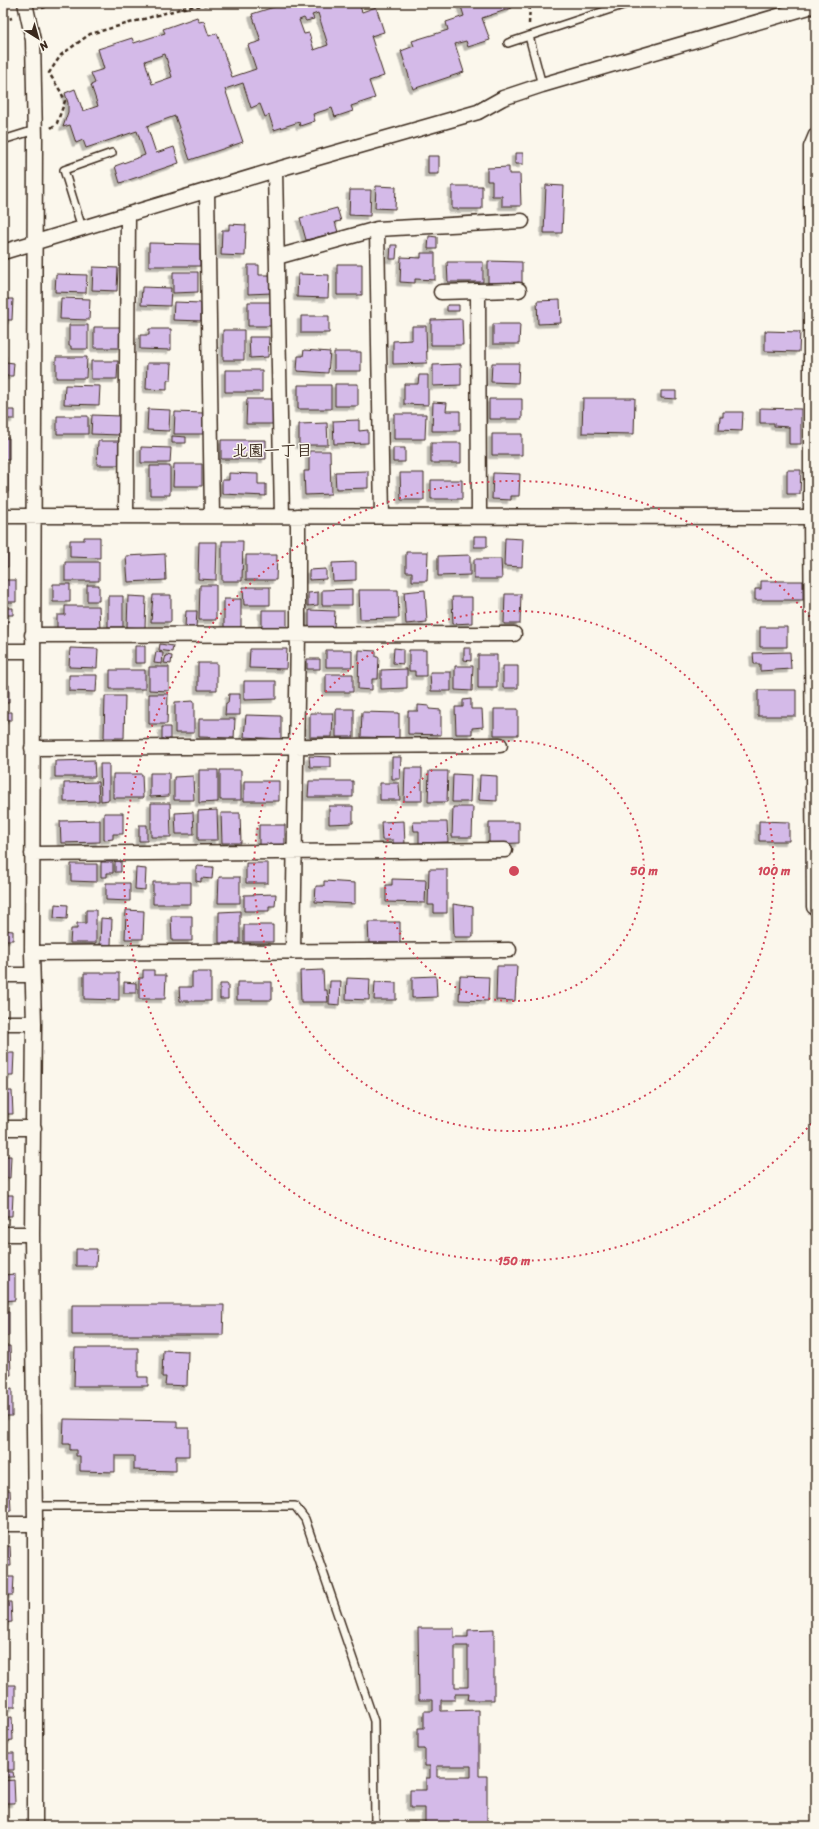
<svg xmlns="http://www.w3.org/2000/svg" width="819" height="1829" font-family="Sriracha,'Klee One',sans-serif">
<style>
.building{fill:#d4bae8;stroke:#3b2a1e;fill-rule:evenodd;filter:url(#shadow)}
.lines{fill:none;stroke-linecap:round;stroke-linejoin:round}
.lane-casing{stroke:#3b2a1e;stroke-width:10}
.street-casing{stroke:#3b2a1e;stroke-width:17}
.path{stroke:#3b2a1e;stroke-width:2.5;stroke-dasharray:4 3;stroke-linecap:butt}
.lane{stroke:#fbf7ec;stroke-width:7}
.street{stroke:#fbf7ec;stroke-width:14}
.ring{fill:none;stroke:#d1495b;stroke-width:2;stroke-dasharray:2 4}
.labels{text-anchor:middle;stroke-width:3;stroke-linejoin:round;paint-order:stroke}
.neighbourhood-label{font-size:16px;font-weight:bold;fill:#3b2a1e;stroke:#fbf7ec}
.centre{fill:#d1495b;stroke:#fbf7ec;stroke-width:2}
.ring-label{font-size:12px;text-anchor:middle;font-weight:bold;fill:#d1495b;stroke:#fbf7ec;stroke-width:3;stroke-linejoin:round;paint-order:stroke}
</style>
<defs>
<filter id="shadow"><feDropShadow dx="-3.5" dy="3.5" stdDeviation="0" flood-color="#0004"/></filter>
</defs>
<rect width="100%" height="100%" fill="#fbf7ec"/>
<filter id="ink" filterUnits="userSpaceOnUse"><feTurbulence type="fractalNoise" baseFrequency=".025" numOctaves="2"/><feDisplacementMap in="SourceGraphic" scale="8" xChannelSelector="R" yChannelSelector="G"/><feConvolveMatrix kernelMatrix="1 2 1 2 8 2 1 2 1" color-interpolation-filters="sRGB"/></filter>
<g filter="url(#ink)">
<!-- building -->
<path class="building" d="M276,3H294L295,6L304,3H359L362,12L376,7L384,32L371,36L384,76L369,81L375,98L351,106L353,111L335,117L332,108L313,114L315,121L300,126L299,122L274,130L269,115L265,117L260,104L251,108L243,83L225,89L243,142L190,160L175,116L147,126L156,153L174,147L179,163L120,183L115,166L145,155L137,131L86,148L83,140L76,143L70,125L63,127L68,112V103L65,93L75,89L83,111L98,106L91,85L95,83L91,73L104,69L98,49L132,38L134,43L165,33L163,29L197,17L199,22L204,21L209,36L217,33L232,77L256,69L248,45L261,41L252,14L277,6ZM318,13L328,45L314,50L309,33L304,34L299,20L304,18L306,21L314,19L312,15ZM165,54L172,77L152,84L145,61Z
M460,3H511L512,8L482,18L490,40L468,47L466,41L455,44L464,72L413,89L401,51L414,46L412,41L448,30L446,22L464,16Z
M515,153H523V164H515Z
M428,156H439V174H428Z
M509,167V174H520L521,206H502V196H492V181H487V168Z
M546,185L564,186L562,233H544Z
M376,186L396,187L395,209L375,208Z
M452,186H482V209H452Z
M350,190H371L370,216L349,215Z
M337,208L341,221L335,222L338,232L306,240L300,218Z
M229,224L246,225L245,256L221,255L222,230H229Z
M429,236L437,237V249H428Z
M149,243L200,244V266H149Z
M391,245H397L396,259H390Z
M421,253H435V280L415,279V283L400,282L401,257L421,258Z
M488,261L522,262V284L488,283Z
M447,262H483V282H448Z
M337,264H362V295H337Z
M248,265H259V275H273L272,293L248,294Z
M93,267L118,268L117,291L92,290Z
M173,272H198V292L173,293Z
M56,274L87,275L86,293L55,292Z
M298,274L329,275L328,298L297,297Z
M142,287L171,288L170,306L141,305Z
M61,298L90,299L89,320L60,319Z
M3,299H13L12,320H3Z
M560,300L561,323L538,324L537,301Z
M174,302L201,303V321L173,320Z
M248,302H271V326H248Z
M447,305H459V311H447Z
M301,316H329V333H301Z
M462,319L463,345H431V320Z
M493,324H520L519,344H493Z
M69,325H88V349H71V346H69Z
M412,326H426L427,363L393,364V341L412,340Z
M94,327H121V348H94Z
M149,329H171V350L140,349V335H149Z
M223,330H244V360H223Z
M765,331L800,332L799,352L765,351Z
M249,337H269L268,357L250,358Z
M304,350L330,352L328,373L297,371L298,356H303Z
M334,352H361V371H334Z
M3,356H6V362L14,363L13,376H3Z
M56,357H87L86,378H56Z
M91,361H118L117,379H91Z
M147,363H172L171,380H167V390L146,389Z
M492,363H519L518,383L491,382Z
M461,364V385L433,386V365Z
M225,370H262V392H225Z
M419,375H428V405L404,404V384H418Z
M335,384H358V406H335Z
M65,385L100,386L99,405L64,404Z
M298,385H331V409H298Z
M3,390H4V406H3Z
M661,391H676V399L661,398Z
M583,398H635L634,434L582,433Z
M247,399H273V424H246Z
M489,399H522V419H489Z
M433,402L447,403L446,411H460V431H432Z
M760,408L801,409V444H789V427L774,426V423H760Z
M148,409L170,410L169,431L147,430Z
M5,410H15V419H4Z
M175,412L203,413V434H174Z
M723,412H743L742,431L719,430L720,417H723Z
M394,414H426L425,439H394Z
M92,415L121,416L120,435L91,434Z
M57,416H88V434H57Z
M359,420V431L368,430V443L334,444L333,421Z
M327,423L328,445H299V424Z
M492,434H522V455H492Z
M172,436L186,437V443H172Z
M3,438H9V460H3Z
M221,440H266V459H221Z
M98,441H121L120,465H97Z
M431,443H461V463H431Z
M141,447L171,448L170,463H141Z
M393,448H405V462H393Z
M309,451H330L331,494L305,495L304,471H309Z
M174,464H202V486H173Z
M150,466H170V495H150Z
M787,470H801L800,494H787Z
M368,471V488L336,489L335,472Z
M229,473L258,474V484H266V496L222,494V480H229Z
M400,473H424V500H401Z
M493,473L520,474L519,496H511V500L492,499Z
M3,474H8V492H3Z
M431,480H462V499H431Z
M474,536H487V547H474Z
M84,537H100V558L70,557V540H84Z
M505,538L523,539L522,567L504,566Z
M222,541H243L242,581H222Z
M199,542H217L216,580L198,579Z
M3,548H8V567H3Z
M406,552H428L427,581H412V572H406Z
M165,554L166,580L128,582L126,556Z
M246,555H277L276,580H246Z
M470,555V575L438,576V556Z
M474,559H501L502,579H474Z
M65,562H99V581H65Z
M356,562V580L333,581L332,563Z
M326,569V579L309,580V570Z
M3,580H16V602H3Z
M761,581H803V600H755V589H761Z
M53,584H70V602H53Z
M87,585H99V601H87Z
M200,585H216V620H199Z
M243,587H270V605H244Z
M352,589V605H322V590Z
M359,590H398L399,618L360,619Z
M425,590L427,622L406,624L404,592Z
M318,592V605L308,606V593Z
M505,594H521L520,624H504Z
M153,595H171V622H151Z
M108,596H123V627H108Z
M128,596L146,597L145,628L127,627Z
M452,597H472V623L453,624Z
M224,599H241V627H224Z
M65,606H99L100,628L57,629V615H65Z
M3,608H13V615H3Z
M262,610H287V629L262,628Z
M309,610L335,611L334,628H309Z
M186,611H197L196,628L185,627Z
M3,621H8L7,638H3Z
M760,627H787V647H760Z
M160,644L173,646L172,652L159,650Z
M135,646H145V663H135Z
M70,648L98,649L97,668L69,667Z
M394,648L403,649V664L393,663Z
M464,648H471V661L464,660Z
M250,649H287L286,669L249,668Z
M326,650H352V667H326Z
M359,650L376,651V657H379L378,679H372V690L358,689Z
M409,650H426V676H415V671H409Z
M156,652L163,653L162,664L154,663Z
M790,652L791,669L760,671V664H754L753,653Z
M166,655L172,656L171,664L164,663Z
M478,655H497V688H478Z
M307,659H320V669H307Z
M198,663H217V690H198Z
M455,666H473L472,691L455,690Z
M503,666H518V688H503Z
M149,667H169V691L149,690Z
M407,669V688L381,689V670Z
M110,670H145V689H110Z
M430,672H451V691H431Z
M326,674H353V692H326Z
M69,675H97L96,692L69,691Z
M244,681H276V699L244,700Z
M3,685H9V703H3Z
M758,690H796V716H758Z
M149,694H168L167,724H149Z
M229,694H240V715H225L226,703H228Z
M105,696H125L124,738H104Z
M471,699V709H482L483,727L472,728V734H456L455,707H463V700Z
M194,701V733H175V702Z
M418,705L429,706V709L441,710V735L408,734V711H418Z
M336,709H354V737H336Z
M494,709H518V735H494Z
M3,712H12V720H3Z
M362,712L399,713V738L361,737Z
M310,713H333L332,737H310Z
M246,715L281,716V739L244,737Z
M199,719H235L234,738L199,737Z
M162,727H170V740L162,739Z
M3,749H6V769H3Z
M309,756L331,757V767H310Z
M392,757H401L400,779H392Z
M94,760L95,777H55V761Z
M100,764H109V800L101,801Z
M405,768H422V801H404Z
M199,770H218V802L199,803Z
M220,770H241V800H220Z
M429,771H448L447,802H428Z
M150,773H169V796L150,797Z
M113,774H142L143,798H113Z
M453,774L471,775L470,802H452Z
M480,775L497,776V801L479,800Z
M193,776L194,800H174V777Z
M244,781H279V801H244Z
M309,781H353V797H308Z
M98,782L99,801L64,802V783Z
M380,783H399L400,800H380Z
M151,803H170L171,837H151Z
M329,806H353V823L329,824Z
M453,807H473L472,837H452Z
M217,810L218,840H198V811Z
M193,812L194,834H176L175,813Z
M104,813H123V834H113V839L104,840Z
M221,813H240L241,843H222Z
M100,820V842L61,843L60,821Z
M404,821L405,845H393V840H382L381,822Z
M759,821L789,822V841H759Z
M413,822H447L448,842L419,843V831H414Z
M489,822H519V843L489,844Z
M139,825H147V841H139Z
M259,825H285V845H259Z
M115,861H121V872H115Z
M101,862H113V873H107V877H101Z
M246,863H268V883H246Z
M71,864H97V882L71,881Z
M196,866L213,867L212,879L201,878V882L196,881Z
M136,868L146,869L145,890L135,889Z
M429,869H447V913H434V905H428Z
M219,877H240V903H218Z
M392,879L426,880L425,903L386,902V885H392Z
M324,881L355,883V904L315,902L316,886H324Z
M153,882H191V904H153Z
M106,883H130V901L106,900Z
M276,894L275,906H269V911H244V895Z
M55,904L68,905L67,919L54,918Z
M453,904L473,907V937H454Z
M86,910H96V943H70L71,929H77V923H86Z
M126,910L144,911L143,939H125Z
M240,911V943H219V912Z
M171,916H192V941H172Z
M101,918L112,919L111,945L100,944Z
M368,922H400V943H369Z
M244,925H273V942H244Z
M3,930L13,931V940H3Z
M497,966H517L515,1001L496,1000Z
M143,970H154V975H166L165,999H139V978H143Z
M323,970L324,990H327L328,1002H301L300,971Z
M192,972H211V1001H180L179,987H192Z
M84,973H119V1000L84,999Z
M436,976L437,997L412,998V977Z
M460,976L489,977L488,1001L459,1000Z
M347,978L370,979L369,1000L346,999Z
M330,981H341L340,1005L329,1004Z
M124,982L136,983V993H124Z
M237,982H272V1000H237Z
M375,982L396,983V1000H374Z
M220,984H228V999H220Z
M3,1053H14L13,1076H3Z
M3,1091H12L13,1114H3Z
M3,1156H11L10,1178H3Z
M3,1195H13L12,1216H3Z
M76,1249H97L96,1266H76Z
M15,1274V1300L3,1301V1275Z
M72,1305H224L223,1335H72Z
M3,1312H9V1336H3Z
M3,1346H10L11,1375H3Z
M75,1348H138V1377H148V1386H74Z
M163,1350L188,1351L187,1386L165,1385L166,1377H162Z
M3,1389H12V1416H3Z
M64,1419L177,1421V1428H189V1456H176V1471L134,1470V1456H115V1472L80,1471V1456H76V1450H70V1444H63Z
M3,1490H10L11,1511L3,1512Z
M10,1546L11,1566H3V1547Z
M3,1577H14L13,1595H3Z
M3,1602H11L12,1622L3,1623Z
M418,1628H454V1637H468V1630L494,1629V1700H468L469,1694H455V1700H441V1711L479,1710V1776H487V1824H479V1826H470V1824L429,1826L425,1824V1808H410V1790H426V1778H430V1766H425V1749H418V1728H424V1711H433V1700H419ZM455,1646H468V1687H455ZM437,1766H471V1777H437Z
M3,1685H15V1707H3Z
M12,1717L13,1740L3,1741V1718Z
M3,1753H14V1770H3Z
M3,1772H13L14,1777H3Z
M14,1780L15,1803H3V1781Z"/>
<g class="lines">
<defs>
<path id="lane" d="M529,36L542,85
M508,43L629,3
M3,140L35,130
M82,228L64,170L112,153
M35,1506H295L305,1519L374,1721L375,1826"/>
<path id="street" d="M25,3L33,40L35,139L32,953L34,1023L32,1234L35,1524V1826
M275,170L282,516
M207,190L212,516
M377,229L382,516
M3,252L275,170L478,112L503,98L542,85L816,5
M277,257L377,229L522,221
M478,291L479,515
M441,292L519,290
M3,516L816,517
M126,516L128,214
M32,635L514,634
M3,651H32
M32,748L500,745
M32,854L505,850
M814,907L811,517V147L816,135
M293,951L298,634V516
M32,953L509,950
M3,975H32
M3,1023H34
M3,1128H34
M3,1234H32
M3,1524H35"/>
</defs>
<!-- lane casing -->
<use href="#lane" class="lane-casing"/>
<!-- street casing -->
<use href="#street" class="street-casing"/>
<!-- path -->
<path class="path" d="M42,8L58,3
M3,21L12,18
M529,24L530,3
M51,128L57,123L65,101L61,92L49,73L61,55L90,34L187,7L226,3"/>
<!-- lane -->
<use href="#lane" class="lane"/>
<!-- street -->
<use href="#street" class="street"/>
</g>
</g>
<!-- distance rings -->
<g class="ring">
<circle cx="514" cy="871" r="130"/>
<circle cx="514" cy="871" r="260"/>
<path d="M815 1119A390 390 0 1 1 815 623"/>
</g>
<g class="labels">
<!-- neighbourhood labels -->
<g class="neighbourhood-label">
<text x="272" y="456">北園一丁目</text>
</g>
</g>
<circle cx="514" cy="871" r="6" class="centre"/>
<g class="ring-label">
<text x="644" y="875">50 m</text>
<text x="774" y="875">100 m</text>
<text x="514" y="1265">150 m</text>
</g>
<!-- margin -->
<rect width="819" height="1829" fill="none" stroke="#fbf7ec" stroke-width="16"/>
<rect x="8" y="8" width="803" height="1813" fill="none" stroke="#3b2a1e" stroke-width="1.5" filter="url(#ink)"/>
<!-- north arrow -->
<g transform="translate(38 38) rotate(143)" stroke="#fbf7ec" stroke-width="3" paint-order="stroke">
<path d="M0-3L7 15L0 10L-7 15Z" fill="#3b2a1e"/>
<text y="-6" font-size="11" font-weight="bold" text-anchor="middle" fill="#3b2a1e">N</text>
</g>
</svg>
